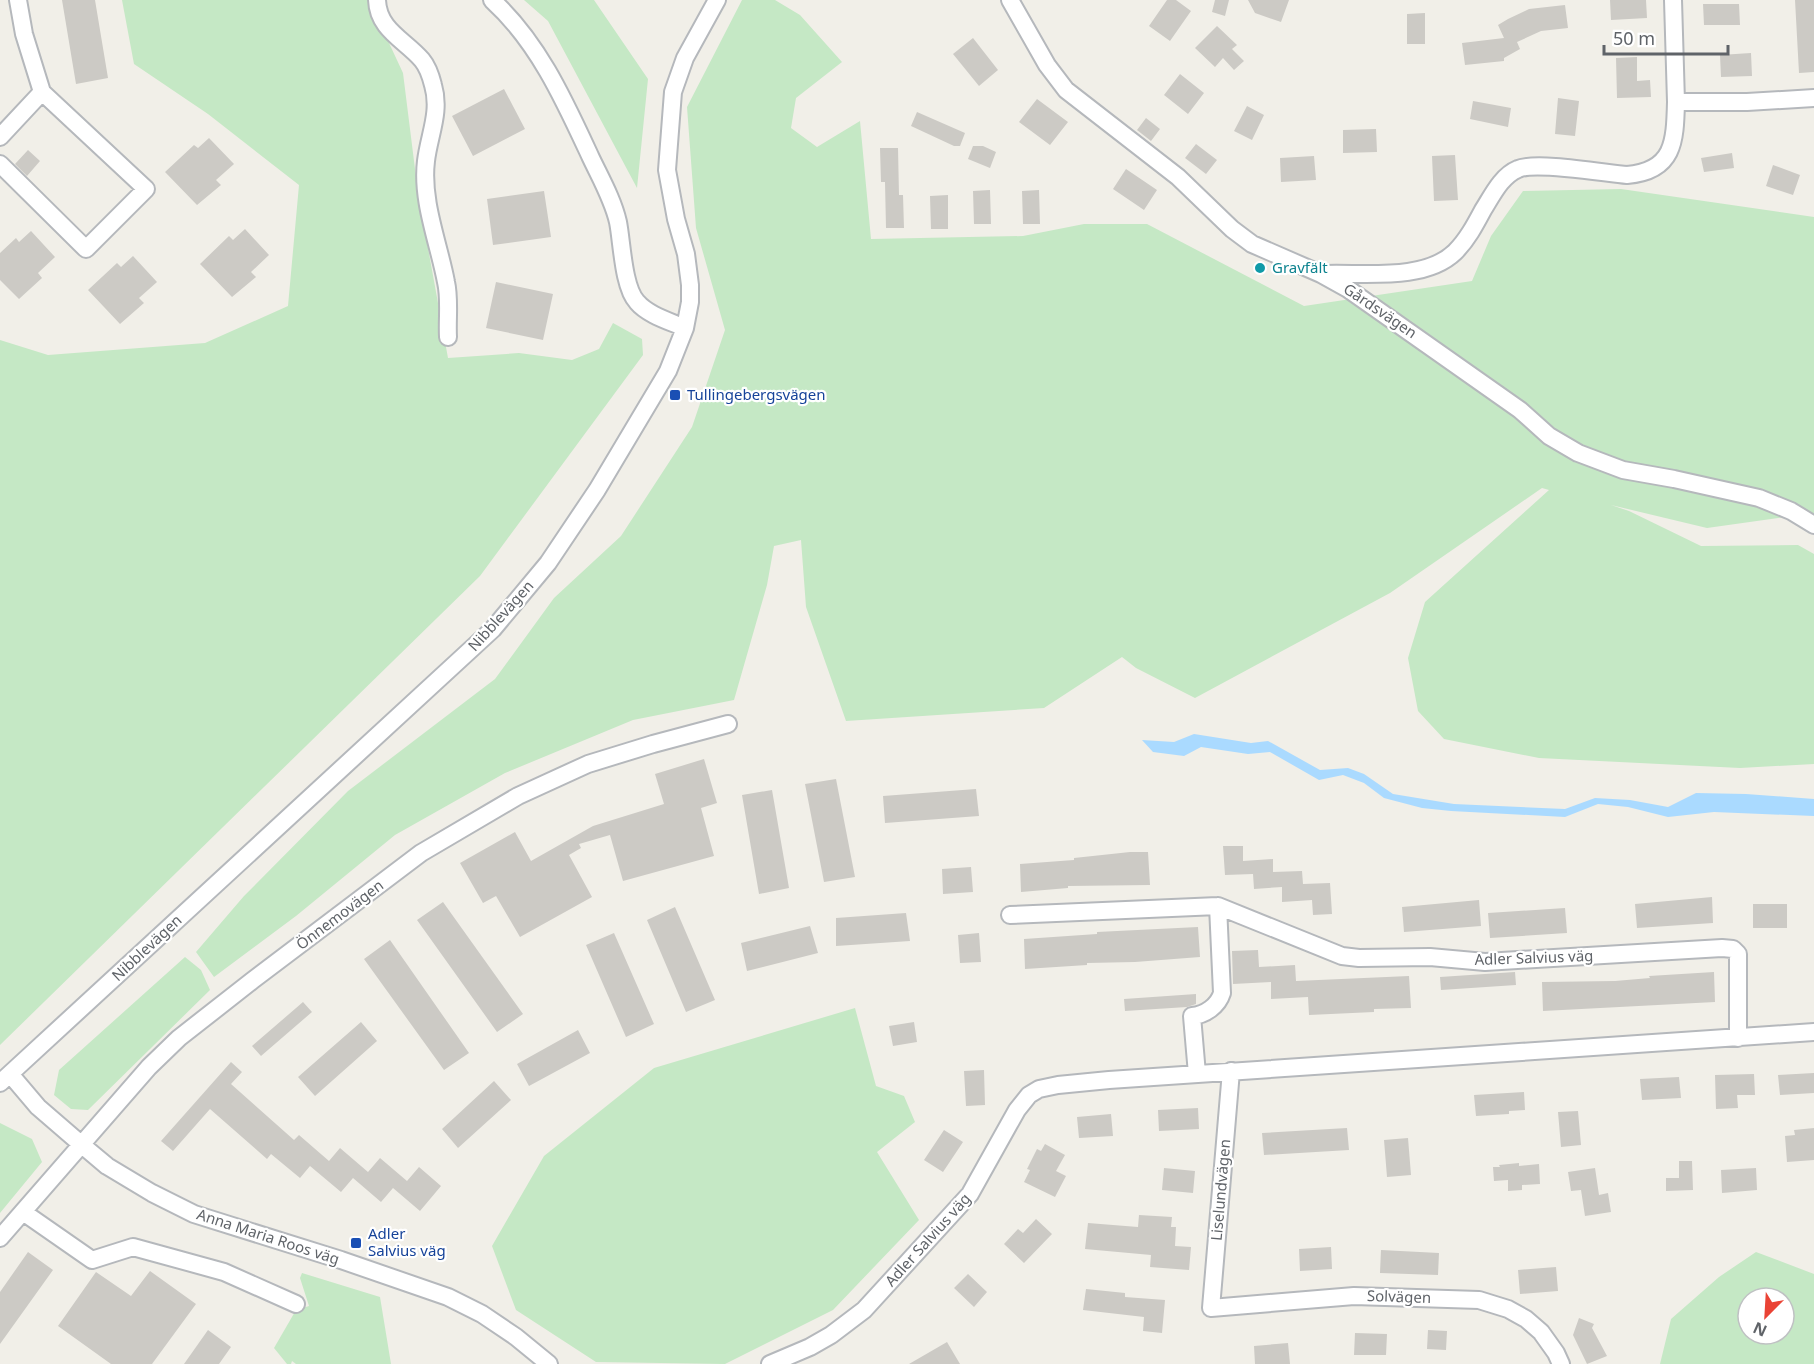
<svg xmlns="http://www.w3.org/2000/svg" width="1814" height="1364" font-family="'Noto Sans',sans-serif">
<style>
.green{fill:#c5e8c5;fill-rule:evenodd}
.water{fill:#aadaff}
.building{fill:#cccac5}
.lines{fill:none;stroke-linecap:round;stroke-linejoin:round}
.minor-casing{stroke:#b5b8bc;stroke-width:20}
.minor{stroke:#fff;stroke-width:16}
.culture-dot{fill:#0f9aa8;stroke:#fff;stroke-width:2}
.transit-dot{fill:#1a4fb4;stroke:#fff;stroke-width:2}
.labels{text-anchor:middle;stroke-width:4.5;stroke-linejoin:round;paint-order:stroke}
.culture-label{font-size:15px;fill:#0d838f;stroke:#fff;text-anchor:start}
.street-label{font-size:15px;fill:#5f6368;stroke:#fff}
.transit-label{font-size:15px;fill:#164399;stroke:#fff;text-anchor:start}
</style>
<rect width="100%" height="100%" fill="#f1efe8"/>
<!-- green -->
<path class="green" d="M122,0H369L403,73L418,193L448,358L519,353L572,360L599,349L613,323L642,339L643,355L480,576L0,1045V340L48,355L205,343L288,306L299,185L208,114L134,64Z
M524,0H594L648,79L637,188L548,21Z
M742,0H775L800,15L842,62L796,98L791,128L817,147L860,121L871,239L1023,236L1084,224H1147L1304,306L1472,281L1491,236L1523,191L1621,189L1814,217V513L1707,528L1611,505L1629,511L1701,546L1798,545L1814,554V764L1740,768L1539,758L1444,739L1418,711L1408,658L1425,602L1549,490L1542,488L1390,593L1195,698L1136,668L1122,657L1044,708L846,721L806,607L801,540L774,546L767,585L734,700L633,720L505,773L395,835L296,916L214,977L196,952L244,896L348,791L495,679L554,598L621,536L692,427L725,330L696,228L687,107Z
M185,957L201,970L210,990L88,1110L71,1109L54,1095L59,1070Z
M855,1008L876,1086L904,1096L915,1122L877,1152L919,1220L833,1310L725,1364L596,1362L516,1310L492,1246L544,1156L654,1068Z
M0,1123L32,1139L42,1162L0,1213Z
M1756,1252L1814,1274V1364H1660L1671,1319L1719,1277ZM1748,1298H1784V1334H1748Z
M302,1273L380,1297L391,1364H296L292,1361L291,1364H287L274,1348L296,1310L309,1306L300,1278Z"/>
<!-- water -->
<path class="water" d="M1194,734L1251,743L1268,741L1320,770L1348,768L1364,774L1393,794L1454,804L1565,809L1595,798L1630,800L1668,807L1696,793L1746,794L1814,799V816L1714,812L1668,817L1628,807L1598,804L1565,817L1451,811L1422,808L1384,798L1364,783L1343,775L1319,780L1270,752L1248,754L1201,747L1184,756L1153,752L1142,740L1174,742Z"/>
<!-- building -->
<path class="building" d="M62,0H95L108,78L76,84Z
M1167,0H1176L1191,11L1170,41L1149,26Z
M1215,0H1229L1225,16L1212,12Z
M1248,0H1289L1281,22L1255,13Z
M1610,0H1646L1647,18L1611,20Z
M1795,0H1814V72L1799,73Z
M1703,4H1739L1740,25H1704Z
M1565,5L1568,28L1541,31L1517,42L1520,49L1504,58V61L1465,65L1462,43L1504,38L1498,25L1508,19L1529,9Z
M1425,13V44H1407V14Z
M1217,26L1237,45L1232,49L1244,61L1234,70L1223,58L1215,67L1195,48Z
M973,38L998,70L979,86L953,54Z
M1751,53L1752,76L1721,77L1720,55Z
M1637,57V81L1650,80L1651,97L1617,98L1616,58Z
M1180,74L1204,93L1188,114L1164,95Z
M504,89L525,129L473,156L452,116Z
M1558,98L1579,101L1575,136L1555,134Z
M1037,99L1068,122L1050,145L1019,122Z
M1473,101L1511,108L1508,127L1470,119Z
M1247,106L1264,115L1252,140L1234,131Z
M917,112L965,133L960,146H954L911,126Z
M1146,118L1160,129L1151,141L1137,130Z
M1376,129L1377,152L1343,153V130Z
M209,138L234,164L216,180L221,185L197,205L165,172L194,145L198,148Z
M1196,144L1217,160L1206,174L1185,158Z
M973,146H983L996,152L990,168L968,159Z
M880,148H898L899,195H903L904,228H886L885,182H881Z
M28,150L40,161L27,176L15,164Z
M1732,153L1734,168L1704,172L1701,158Z
M1455,155L1458,200L1434,201L1432,156Z
M1314,156L1316,180L1281,182L1280,158Z
M1773,165L1800,175L1793,195L1766,186Z
M1126,169L1157,190L1144,210L1113,189Z
M990,190L991,224H974L973,191Z
M1039,190L1040,224H1023L1022,191Z
M544,191L551,237L493,245L487,199Z
M948,195V229H931L930,196Z
M245,229L269,255L251,272L256,277L232,297L200,264L229,236L233,240Z
M31,231L55,257L38,273L42,278L19,299L0,280V253L16,238L19,242Z
M133,256L157,282L139,298L144,303L120,324L88,290L117,263L121,267Z
M496,282L553,294L543,340L486,328Z
M704,759L717,803L701,808L714,856L623,881L610,835L579,844L581,848L569,855L592,897L520,937L496,896L483,903L460,863L515,832L531,861L593,826L664,804L655,774Z
M836,779L855,877L824,882L805,784Z
M976,789L979,816L885,823L883,796Z
M772,790L789,888L759,894L742,795Z
M1223,846H1243V861L1273,859V872L1302,871L1303,884L1330,883L1332,914L1313,915L1312,900L1282,902V887L1254,889L1253,874L1225,875Z
M1130,852H1148L1150,885L1068,886V888L1021,892L1020,864L1074,860V858Z
M971,867L973,892L943,894L942,869Z
M1712,897L1713,923L1637,928L1635,904Z
M1479,900L1481,926L1404,932L1402,907Z
M443,902L523,1014L497,1032L417,920Z
M1753,904H1787V928H1753Z
M675,907L715,1000L686,1012L647,920Z
M1565,908L1567,933L1490,938L1488,913Z
M906,913L910,941L836,946V918Z
M810,926L818,953L747,971L741,943Z
M1198,927L1200,957L1135,962L1087,963V965L1025,969L1024,939L1097,934V932Z
M614,933L654,1024L626,1037L586,945Z
M979,933L981,962L960,963L958,935Z
M390,940L469,1053L444,1070L364,959Z
M1258,950L1259,967L1295,965L1296,981L1409,976L1411,1008L1374,1009V1012L1309,1015L1308,997L1271,999V982L1233,984L1232,951Z
M1515,972L1516,985L1441,990L1440,977Z
M1714,972L1715,1002L1543,1011L1542,982L1615,981L1650,978L1649,976Z
M1196,994V1004L1187,1007L1125,1011L1124,999Z
M303,1002L312,1012L261,1056L252,1046Z
M361,1022L377,1041L315,1096L298,1077Z
M914,1022L917,1042L893,1046L889,1026Z
M578,1030L590,1053L529,1086L517,1064Z
M231,1062L242,1072L231,1084L294,1140L299,1135L329,1161L340,1148L368,1172L380,1158L407,1181L419,1167L441,1186L420,1211L393,1188L381,1202L353,1178L341,1192L310,1166L300,1178L271,1154L267,1159L210,1109L173,1151L161,1141Z
M984,1070L985,1105L966,1106L964,1071Z
M1814,1073V1093L1780,1095L1778,1075Z
M1754,1074L1755,1095H1737L1738,1108L1716,1109L1715,1075Z
M1679,1077L1681,1098L1642,1100L1640,1079Z
M494,1081L511,1100L458,1148L442,1129Z
M1524,1092L1525,1110L1509,1111V1114L1476,1116L1474,1095Z
M1198,1108L1199,1129L1159,1131L1158,1110Z
M1578,1111L1581,1145L1561,1147L1558,1112Z
M1111,1114L1113,1136L1079,1138L1077,1117Z
M1347,1128L1349,1150L1264,1155L1262,1133Z
M1814,1128V1160L1787,1162L1785,1136L1795,1135L1794,1130Z
M944,1130L963,1142L943,1172L924,1160Z
M1408,1138L1411,1175L1387,1177L1384,1140Z
M1045,1144L1065,1155L1056,1171L1066,1176L1055,1197L1024,1182L1030,1170L1027,1169L1037,1149L1041,1151Z
M1679,1161H1692L1693,1190L1666,1191V1178H1679Z
M1519,1163V1166L1539,1164L1540,1184L1522,1185V1190L1508,1191V1180L1494,1181L1493,1167H1500L1499,1165Z
M1164,1168L1195,1171L1193,1193L1162,1190Z
M1595,1168L1599,1195L1608,1193L1611,1212L1585,1216L1581,1190L1571,1191L1568,1172Z
M1756,1168L1757,1190L1722,1193L1721,1170Z
M1139,1215L1172,1217L1171,1227H1176L1175,1246L1191,1247L1189,1270L1150,1267L1151,1255L1085,1249L1088,1223L1138,1227Z
M1036,1219L1052,1234L1024,1263L1004,1244L1018,1229L1023,1233Z
M1331,1247L1332,1269L1300,1271L1299,1249Z
M1381,1250L1439,1253L1438,1275L1380,1273Z
M28,1252L53,1270L0,1344V1292Z
M1556,1267L1558,1291L1520,1294L1518,1270Z
M150,1271L196,1304L152,1364H111L58,1326L96,1272L131,1296Z
M968,1274L987,1292L974,1307L954,1288Z
M1086,1289L1125,1293V1297L1165,1300L1162,1333L1143,1331L1144,1317L1083,1310Z
M1579,1318L1594,1324L1592,1328L1607,1356L1587,1364L1573,1335Z
M208,1330L231,1347L219,1364H184Z
M1428,1330L1447,1331L1446,1350L1427,1349Z
M1355,1333L1387,1334L1386,1355H1354Z
M947,1342L960,1364H909Z
M1288,1343L1290,1364H1255L1254,1346Z"/>
<g class="lines">
<defs>
<path id="minor" d="M377,0C378,30 405,40 422,60C427,66 431,77 433,85C441,112 429,135 426,161C421,201 439,244 446,282C450,299 447,319 448,337
M492,0C539,43 565,102 591,158C601,179 613,200 618,222C622,242 623,287 637,302C648,315 669,321 685,328
M1010,0L1047,65L1066,90L1178,177L1232,229L1252,244L1321,274L1348,289L1520,410L1549,436L1578,453L1623,470L1674,479L1759,498L1791,511L1814,525
M1673,0L1676,102
M0,137L42,92
M0,164L86,249L146,189L42,92L24,34L18,0
M1322,274C1362,272 1424,282 1455,252C1467,240 1475,225 1483,210C1492,196 1501,176 1518,169C1536,161 1604,173 1627,175C1674,171 1675,142 1676,102H1747L1814,98
M1010,915L1218,906
M1231,1071L1211,1308L1354,1296L1479,1300L1508,1309L1526,1319L1541,1332L1556,1353L1561,1364
M10,1074L38,1107L82,1145L107,1166L152,1193L194,1214L341,1260L448,1297L482,1314L516,1337L549,1364
M1197,1074L1192,1016C1205,1015 1218,1006 1222,993L1218,906L1342,956L1359,958L1430,957L1485,962L1722,948L1733,949L1738,954V1038
M0,1083L493,629L548,563L597,490L668,371L685,328L690,302V285L686,254L676,219L667,170L673,92L685,58L717,0
M23,1212L92,1260L133,1247L224,1272L296,1304
M0,1238L149,1067L179,1038L253,980L421,853L518,796L588,764L653,744L728,724
M770,1364L810,1347L831,1335L864,1310L970,1194L1017,1110L1029,1095L1039,1089L1058,1085L1109,1080L1814,1032"/>
</defs>
<!-- minor casing -->
<use href="#minor" class="minor-casing"/>
<!-- minor -->
<use href="#minor" class="minor"/>
</g>
<!-- markers -->
<circle class="culture-dot" cx="1260" cy="268" r="6"/>
<g class="transit-dot">
<rect x="669" y="389" width="12" height="12" rx="3"/>
<rect x="350" y="1237" width="12" height="12" rx="3"/>
</g>
<g class="labels">
<!-- culture labels -->
<g class="culture-label">
<text x="1272" y="273">Gravfält</text>
</g>
<!-- street labels -->
<g class="street-label">
<text transform="translate(1380 311) rotate(34)" y="5">Gårdsvägen</text>
<text transform="translate(501 616) rotate(-48)" y="5">Nibblevägen</text>
<text transform="translate(340 915) rotate(-37)" y="5">Önnemovägen</text>
<text transform="translate(147 948) rotate(-43)" y="5">Nibblevägen</text>
<text transform="translate(1534 958) rotate(-2)" y="5">Adler Salvius väg</text>
<text transform="translate(1221 1190) rotate(-85)" y="5">Liselundvägen</text>
<text transform="translate(268 1237) rotate(18)" y="5">Anna Maria Roos väg</text>
<text transform="translate(928 1240) rotate(-48)" y="5">Adler Salvius väg</text>
<text transform="translate(1399 1297) rotate(2)" y="5">Solvägen</text>
</g>
<!-- transit labels -->
<g class="transit-label">
<text x="687" y="400">Tullingebergsvägen</text>
<text x="368" y="1239">Adler<tspan x="368" dy="17">Salvius väg</tspan></text>
</g>
</g>
<!-- north arrow -->
<g transform="translate(1766 1316) rotate(204)"><circle r="28" fill="#ffffff" stroke="#bfc1c3" stroke-width="1.5"/>
<path d="M0-4.5L10 22L0 15L-10 22Z" fill="#ea4335"/>
<text y="-9" font-size="16" font-weight="bold" text-anchor="middle" fill="#5f6368">N</text>
</g>
<!-- scale -->
<path d="M1604 45v9h124v-9" fill="none" stroke="#5f6368" stroke-width="3"/>
<text x="1613" y="45" font-size="18" fill="#5f6368" stroke="#ffffff" stroke-width="4.5" paint-order="stroke">50 m</text>
</svg>
